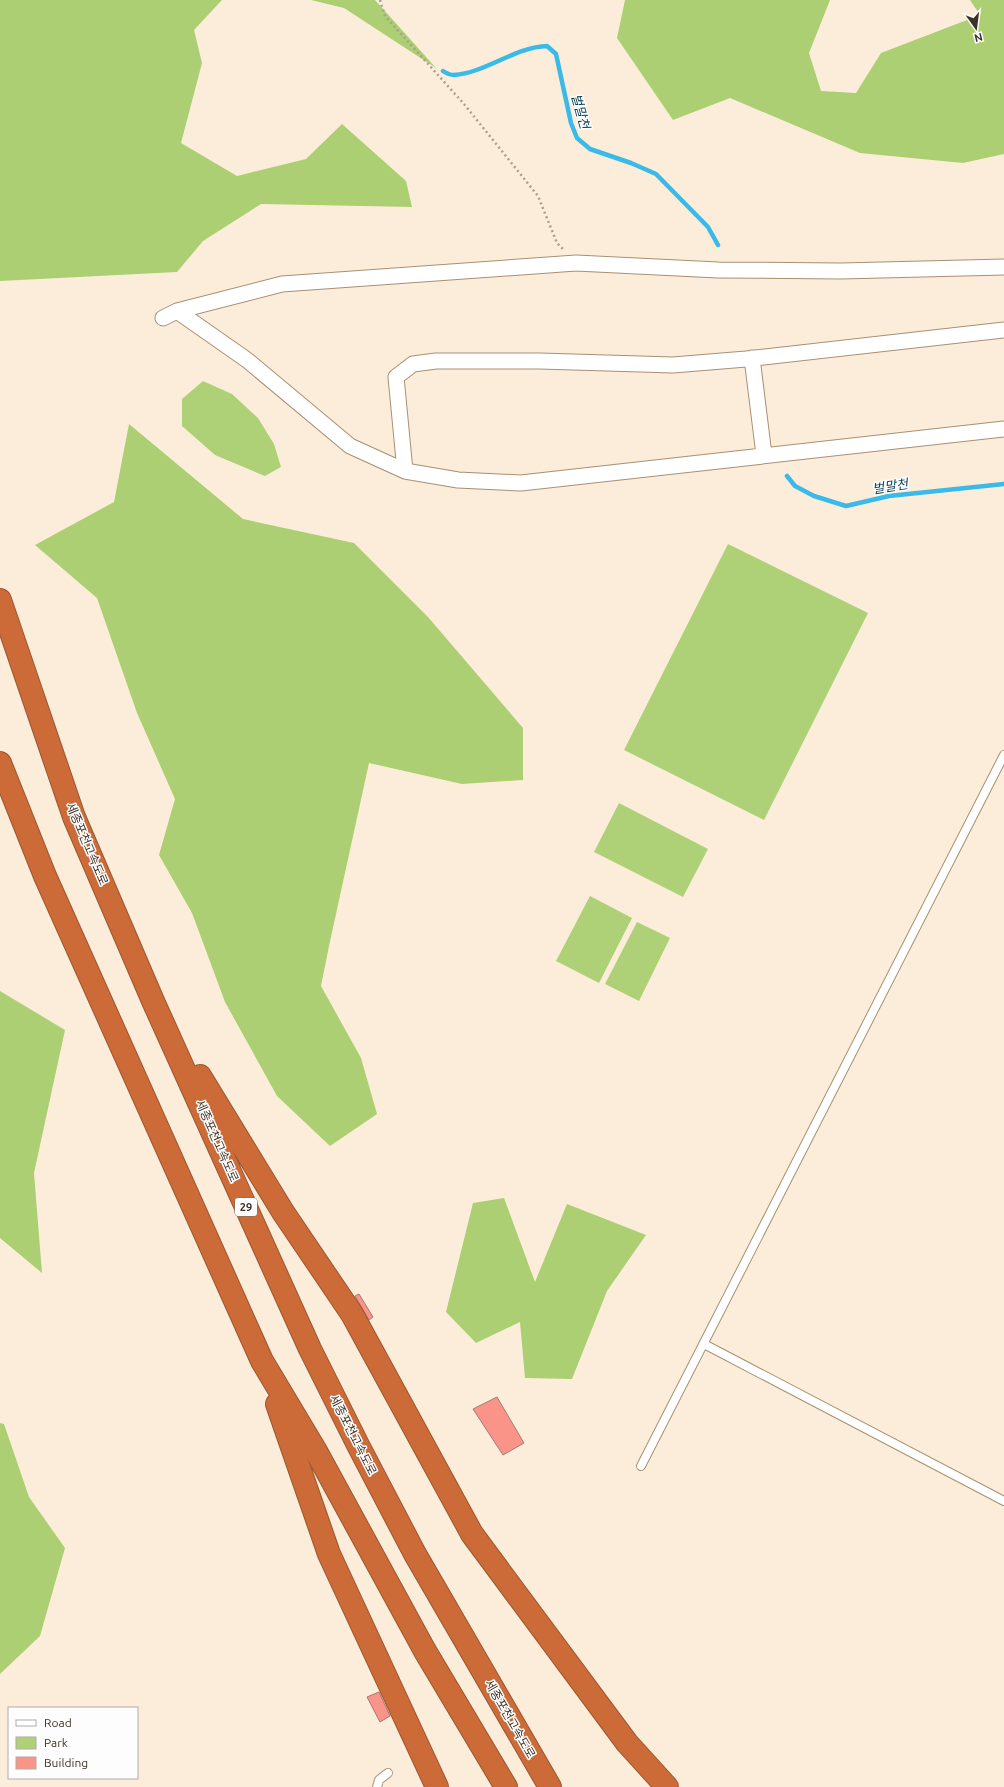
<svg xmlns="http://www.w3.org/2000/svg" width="1004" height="1787" font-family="Ubuntu,'Noto Sans KR',sans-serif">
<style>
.green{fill:#aed177}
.forest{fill:#abcf72}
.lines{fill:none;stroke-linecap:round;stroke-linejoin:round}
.stream{stroke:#39bae8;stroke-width:4.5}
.building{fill:#fa9388;stroke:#a27b76}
.service-casing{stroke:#a79072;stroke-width:10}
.minor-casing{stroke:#a79072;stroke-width:17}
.motorway-casing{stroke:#9a5731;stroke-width:24}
.path{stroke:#ab9e8e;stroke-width:2.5;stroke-dasharray:2 3;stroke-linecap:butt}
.service{stroke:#fff;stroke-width:8}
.minor{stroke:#fff;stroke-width:15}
.motorway{stroke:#cc6b37;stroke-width:22}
.labels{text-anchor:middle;stroke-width:3;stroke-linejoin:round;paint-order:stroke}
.shield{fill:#fdfdfd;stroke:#766f66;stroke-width:1}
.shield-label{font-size:11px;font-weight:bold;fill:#3c3226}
.street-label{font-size:12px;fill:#3c3226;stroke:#fdfdfd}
.water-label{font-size:13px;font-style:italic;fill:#0b4255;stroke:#fdfdfd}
</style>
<rect width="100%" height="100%" fill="#fcedda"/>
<!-- green -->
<path class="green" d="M203,381L232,394L258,418L274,444L281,467L265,476L215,455L182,426V399Z
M728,544L868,613L764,820L624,750Z
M619,803L708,849L683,897L594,852Z
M590,896L632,918L599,983L556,961Z
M637,922L670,938L639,1001L605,984Z"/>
<!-- forest -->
<path class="forest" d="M0,0H222L194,30L202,63L181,143L237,176L306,159L342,124L406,181L412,207L261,204L203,241L177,272L0,281Z
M311,0H375L436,68L344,8Z
M625,0H830L809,53L821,91L856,93L881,53L980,15L970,0H1004V154L963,163L860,153L730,98L673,120L617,38Z
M129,424L243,519L354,543L428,617L523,728V780L462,784L369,763L329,946L321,986L361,1058L377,1114L330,1146L277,1096L225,1002L192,913L159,855L175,799L137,713L97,598L35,545L114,502Z
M0,991L65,1030L34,1173L42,1273L0,1238Z
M504,1198L535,1282L567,1204L646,1235L607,1291L572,1379L525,1378L520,1322L476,1343L446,1312L473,1203Z
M0,1423L4,1424L29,1497L65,1548L40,1636L0,1674Z"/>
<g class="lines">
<!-- stream -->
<path class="stream" d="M443,71C446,73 451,75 454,75C485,73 515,47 547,46L556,54L571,123L577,138L590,149L631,163L656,174L708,227L718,245
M787,476L795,486L814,496L846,506L889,496L1004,484"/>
</g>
<!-- building -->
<path class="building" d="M359,1294L373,1317L369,1320L355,1296Z
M497,1397L524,1443L503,1455L473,1409Z
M379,1692L390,1716L380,1722L367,1697Z"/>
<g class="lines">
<defs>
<path id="service" d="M704,1344L1004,1501
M641,1466L1004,755
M377,1787L379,1780L388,1773"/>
<path id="minor" d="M177,311L247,360L350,446L405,471L458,480L521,483L1004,429
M163,318L177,311L282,284L576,263L718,270L841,271L1004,267
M752,358L764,455
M405,471L396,377L413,364L436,361H540L673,365L746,359L1004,330"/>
<path id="motorway" d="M0,600L74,817L153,1001L310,1349L359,1447L415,1554L550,1787
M0,763L45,876L262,1361L317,1453L425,1651L506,1787
M200,1076L283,1212L352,1314L472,1534L627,1743L667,1787
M277,1404L329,1554L437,1787"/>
</defs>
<!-- service casing -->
<use href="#service" class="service-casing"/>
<!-- minor casing -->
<use href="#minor" class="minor-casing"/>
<!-- motorway casing -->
<use href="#motorway" class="motorway-casing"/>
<!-- path -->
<path class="path" d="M380,0L385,16L394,26L464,104L538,196L557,243L564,250"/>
<!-- service -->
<use href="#service" class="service"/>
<!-- minor -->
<use href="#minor" class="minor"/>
<!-- motorway -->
<use href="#motorway" class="motorway"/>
</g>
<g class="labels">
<!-- shield labels -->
<rect class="shield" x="235" y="1198" width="22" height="18" rx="3"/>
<g class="shield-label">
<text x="246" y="1211">29</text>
</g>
<!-- street labels -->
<g class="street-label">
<text transform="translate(87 844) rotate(67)" y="4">세종포천고속도로</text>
<text transform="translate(217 1141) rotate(66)" y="4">세종포천고속도로</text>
<text transform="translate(353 1435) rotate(63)" y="4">세종포천고속도로</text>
<text transform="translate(510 1719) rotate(60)" y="4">세종포천고속도로</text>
</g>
<!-- water labels -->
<g class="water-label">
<text transform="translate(581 111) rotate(74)" y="5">벌말천</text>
<text transform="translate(890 486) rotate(-9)" y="5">벌말천</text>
</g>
</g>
<!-- legend -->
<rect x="8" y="1707" width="130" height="72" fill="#fdfdfd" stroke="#b0aca7"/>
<rect x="16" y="1720" width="20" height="6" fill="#ffffff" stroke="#b0aca7"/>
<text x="44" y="1727" font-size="12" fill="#3c3226">Road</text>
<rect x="16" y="1737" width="20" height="12" fill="#aed177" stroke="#b0aca7"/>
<text x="44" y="1747" font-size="12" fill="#3c3226">Park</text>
<rect x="16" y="1757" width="20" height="12" fill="#fa9388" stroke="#b0aca7"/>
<text x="44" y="1767" font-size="12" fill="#3c3226">Building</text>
<!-- north arrow -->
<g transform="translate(976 28) rotate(166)" stroke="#fdfdfd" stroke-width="3" paint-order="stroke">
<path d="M0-3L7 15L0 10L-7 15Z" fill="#3c3226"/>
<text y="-6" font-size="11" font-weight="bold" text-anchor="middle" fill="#3c3226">N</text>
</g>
</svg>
